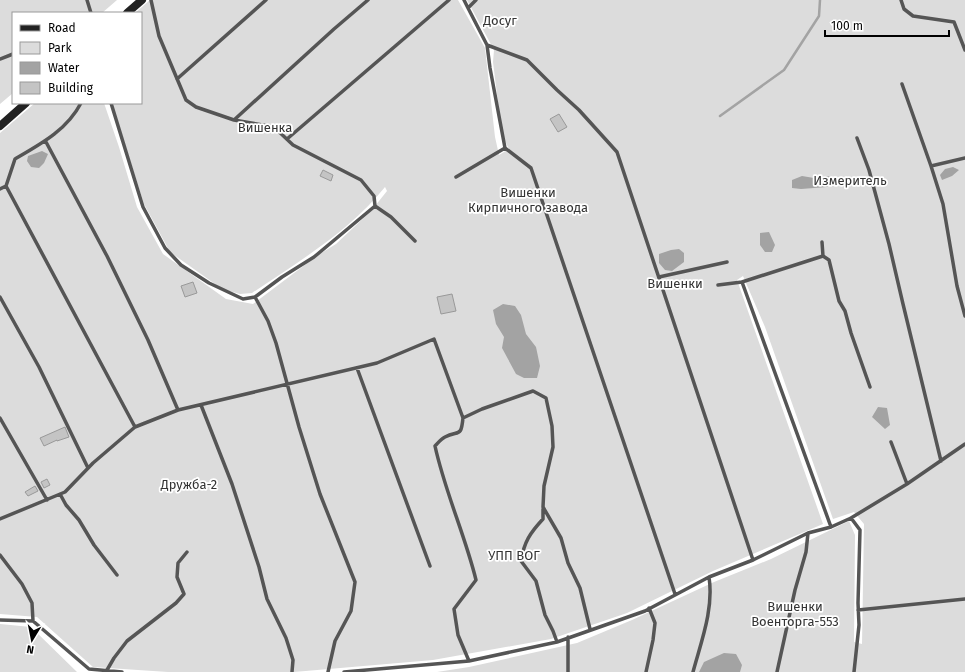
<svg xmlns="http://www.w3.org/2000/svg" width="965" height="672" font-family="'Fira Sans',sans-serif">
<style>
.green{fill:#dcdcdc}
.water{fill:#a3a3a3}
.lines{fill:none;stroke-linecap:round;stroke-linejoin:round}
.stream{stroke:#a3a3a3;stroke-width:2.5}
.building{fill:#c4c4c4;stroke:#999}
.service{stroke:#555;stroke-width:3.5}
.secondary{stroke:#222;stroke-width:8}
.labels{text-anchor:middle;stroke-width:3.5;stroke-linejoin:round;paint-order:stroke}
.park-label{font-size:13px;fill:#333;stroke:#fff}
</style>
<rect width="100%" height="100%" fill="#fff"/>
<!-- green -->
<path class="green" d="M0,0H117L102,13H13V93L0,104Z
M150,0H458L485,48L495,137L499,155L509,149L502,135L493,62L494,50L467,0H965V672H437L469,667L577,643L632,620L714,582L771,559L849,521L855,535L854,642L862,644L864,524L854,512L833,519L765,327L743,276L737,280L823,524L713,571L627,613L551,639L433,660L294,672H168L93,667L37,617L0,614V133L35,103H104L119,147L137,207L163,254L226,299L253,304L318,255L336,244L371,211L387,191L385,187C350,231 298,262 252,293L240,294L222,289L170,252L144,204L112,103H141V13H135Z
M0,624L31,627L77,672H0Z"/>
<!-- water -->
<path class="water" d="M42,151L48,154L44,163L39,168L31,167L27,161L28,156Z
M953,167L959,170L952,176L942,180L940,175L945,169Z
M802,176L814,178L830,176L834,181L827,187L801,189L792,188V180Z
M769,232L775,245L772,252H765L760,245V233Z
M679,249L684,253V262L672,271L665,270L659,263V254L671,250Z
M503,304L515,306L521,315L526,334L536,347L540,366L537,378H524L516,374L502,348L504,337L496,324L493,310Z
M878,407L887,408L890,425L885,429L872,417Z
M724,653L736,654L742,665L740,672H699L704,662Z"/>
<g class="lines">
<!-- stream -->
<path class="stream" d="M720,116L784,70L819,16L820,0"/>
</g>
<!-- building -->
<path class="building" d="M559,114L567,127L558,132L550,119Z
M323,170L333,175L331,181L320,176Z
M193,282L197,293L185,297L181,286Z
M452,294L456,311L441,314L437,297Z
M65,427L69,437L57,441V440L44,446L40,438Z
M47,479L50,485L44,488L41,482Z
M35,486L38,491L28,496L25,492Z"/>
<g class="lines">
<!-- service -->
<path class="service" d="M87,0L91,13
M464,0L468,8L476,0
M901,0L904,9L913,16L954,22L965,50
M468,8L487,45L490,68L505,148L531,168L675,594
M487,45L527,60L557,90L579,110L617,152L753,560
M0,59L13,54
M177,79L266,0
M902,84L931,166L965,158
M111,103L143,207L165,248L181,265L209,283L243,299L255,297L282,277L314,257L375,206L374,196L361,180L293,145L274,127L234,120L196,107L186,100L159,36L151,0
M234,120L334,29L368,0
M857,138L869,170L889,244L903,304L941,461
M287,139L449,0
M46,142L107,256L148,340L178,410
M931,166L943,204L957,286L965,316
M456,177L505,148
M6,186L15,159C41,144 67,130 81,103
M0,189L6,186L135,427
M375,206L391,217L415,241
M823,256L829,260L839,301L845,311L851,333L870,387
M659,277L727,262
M742,282L823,256L822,242
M718,285L742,282L831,527
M0,297L39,367L88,468
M255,297L268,321L276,343L299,427L320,494L355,582L351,611L335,641L328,672
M357,368L430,566
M201,405L232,484L259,567L267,599L286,638L293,660L292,672
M0,418L47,500
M463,418C461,438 459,430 445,437C441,439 438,443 435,446C445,492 465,535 476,580L454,609L458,635L469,661
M891,442L907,484
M60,494L66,505L79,520L94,545L117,575
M543,509V519C530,533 524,542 521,561L536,581L545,615L553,631L557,642
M851,518L860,530L858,603L859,625L854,672
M0,519L65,492L93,463L135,427L178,410L377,363L434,339L463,418L482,409L533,391L546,398L552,426L553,447L544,486L543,507L561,538L568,563L580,588L590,629
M0,555L22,584L32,603L33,621
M858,610L965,599
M0,620L33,621L89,669L122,672
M107,670L114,658L127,641L176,603L184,594L177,577L178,563L187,552
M344,672L469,661L557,642L645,611L709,577L753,560L808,533L831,527L851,518L907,484L965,444
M568,672V637
M646,672L653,640L655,623L649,608
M693,672C701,642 714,609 709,577
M777,672L795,590L806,552L808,533"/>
<!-- secondary -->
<path class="secondary" d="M127,13L142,0
M0,126L26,103"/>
</g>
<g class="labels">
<!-- park labels -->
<g class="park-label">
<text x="500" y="25">Досуг</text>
<text x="265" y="132">Вишенка</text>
<text x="850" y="185">Измеритель</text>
<text x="528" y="197">Вишенки<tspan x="528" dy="15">Кирпичного завода</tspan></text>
<text x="675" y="288">Вишенки</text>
<text x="189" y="489">Дружба-2</text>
<text x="514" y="560">УПП ВОГ</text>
<text x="795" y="611">Вишенки<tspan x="795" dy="15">Военторга-553</tspan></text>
</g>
</g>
<!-- legend -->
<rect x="12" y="12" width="130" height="92" fill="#ffffff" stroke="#999999"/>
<rect x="20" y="25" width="20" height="6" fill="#222222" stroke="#999999"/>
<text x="48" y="32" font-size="12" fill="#000000">Road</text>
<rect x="20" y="42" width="20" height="12" fill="#dcdcdc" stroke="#999999"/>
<text x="48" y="52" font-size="12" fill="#000000">Park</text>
<rect x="20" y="62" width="20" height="12" fill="#a3a3a3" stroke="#999999"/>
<text x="48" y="72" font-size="12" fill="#000000">Water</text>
<rect x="20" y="82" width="20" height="12" fill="#c4c4c4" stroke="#999999"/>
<text x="48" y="92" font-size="12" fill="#000000">Building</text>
<!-- north arrow -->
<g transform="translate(32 640) rotate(190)" stroke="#ffffff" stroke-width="3" paint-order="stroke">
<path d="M0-3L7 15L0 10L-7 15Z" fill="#000000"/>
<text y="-6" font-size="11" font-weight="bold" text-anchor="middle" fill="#000000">N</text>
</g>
<!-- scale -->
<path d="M825 30v6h124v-6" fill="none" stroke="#000000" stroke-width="2"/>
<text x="831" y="30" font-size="12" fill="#000000" stroke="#ffffff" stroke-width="3" paint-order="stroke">100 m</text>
</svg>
